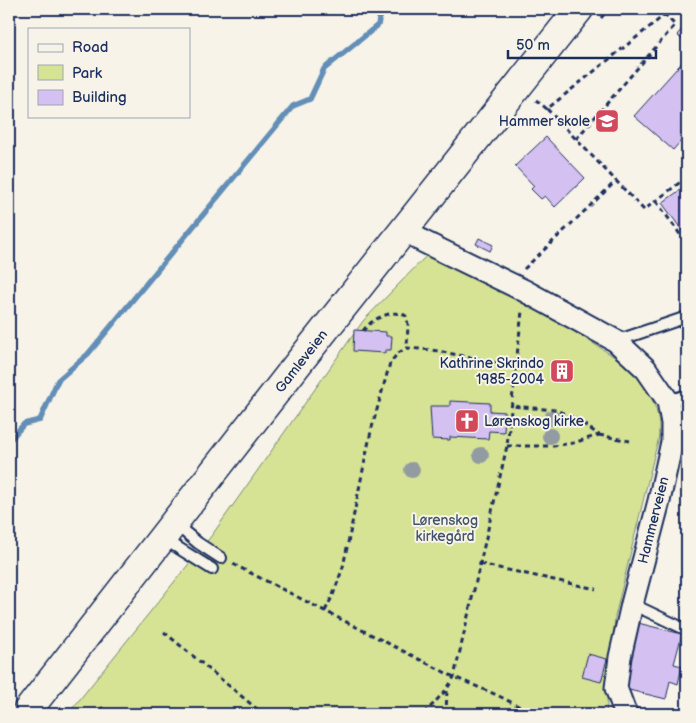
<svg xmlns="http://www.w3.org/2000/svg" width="696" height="723" font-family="'Balsamiq Sans',sans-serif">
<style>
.green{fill:#d6e294;stroke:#788879}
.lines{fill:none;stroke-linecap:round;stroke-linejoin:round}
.stream{stroke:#628eb7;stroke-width:5.5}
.building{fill:#d4c0f1;stroke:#1b2f5e}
.service-casing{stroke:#1b2f5e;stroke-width:14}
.minor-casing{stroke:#1b2f5e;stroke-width:25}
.secondary-casing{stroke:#1b2f5e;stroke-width:31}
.path{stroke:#1b2f5e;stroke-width:3;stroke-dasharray:5 4;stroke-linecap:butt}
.service{stroke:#f7f3e8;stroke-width:10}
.minor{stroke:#f7f3e8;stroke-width:21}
.secondary{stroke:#f7f3e8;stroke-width:28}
.tree{fill:#929ba2}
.labels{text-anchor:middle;stroke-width:4;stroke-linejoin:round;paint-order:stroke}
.poi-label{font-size:14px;fill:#1b2f5e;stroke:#f7f3e8;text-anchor:end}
.street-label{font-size:14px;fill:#1b2f5e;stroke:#f7f3e8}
.park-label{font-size:14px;fill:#405369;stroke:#f7f3e8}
</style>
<rect width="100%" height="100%" fill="#f7f3e8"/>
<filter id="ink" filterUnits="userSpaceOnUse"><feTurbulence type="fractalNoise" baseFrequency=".02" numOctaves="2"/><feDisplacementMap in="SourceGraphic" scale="10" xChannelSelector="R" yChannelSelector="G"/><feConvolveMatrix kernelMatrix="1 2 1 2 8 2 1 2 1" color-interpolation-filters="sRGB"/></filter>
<g filter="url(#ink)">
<!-- green -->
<path class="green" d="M429,253C481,280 534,306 583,337C600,348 619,358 633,372C654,395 666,422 655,452L615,617L606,714H68L212,535L363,321Z"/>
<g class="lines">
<!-- stream -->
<path class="stream" d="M9,441L24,424L40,420L58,380L88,354L293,106L310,99L324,69L378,25L381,9"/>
</g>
<!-- building -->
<path class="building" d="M687,23V44L677,35Z
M687,57V134L673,150L634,116Z
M546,137L585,178L555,207L545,196L541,199L531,189L534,186L515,166Z
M687,185V237L662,203Z
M479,238L493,245L490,251L476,244Z
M354,330L386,332V336H392L391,350H385V353L353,351Z
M450,401L490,403V411L505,412L504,432L489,431L488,439L450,437V440L432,439L430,406H450Z
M638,623L682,634L674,664L682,666L678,684L670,681L666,699L621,688Z
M588,654L607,659L601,682L582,677Z"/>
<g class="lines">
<defs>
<path id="service" d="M616,341L687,317
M668,401L687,395
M174,523L198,543L221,558
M164,539L212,569
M632,604L687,630"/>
<path id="minor" d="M405,229L422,241L525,291L616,341L646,369L668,401L672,423V442L659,501L632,604L620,657L616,688L625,712L627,714"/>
<path id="secondary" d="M25,714L300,361L579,9"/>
</defs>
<!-- service casing -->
<use href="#service" class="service-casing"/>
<!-- minor casing -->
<use href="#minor" class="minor-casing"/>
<!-- secondary casing -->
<use href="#secondary" class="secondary-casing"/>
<!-- path -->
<path class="path" d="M601,18L608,9
M536,100L547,109L672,9
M547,109L644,210L687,177
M576,139L675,25L665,15
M656,201L687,244
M524,269L616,181
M363,331C371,319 393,308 406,316L408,324L407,348
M599,435L630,441
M507,446H553L573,443L599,435L575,418L556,410L511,406
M233,564L454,677L497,695L534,714
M480,564L596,589
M325,611L333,595L343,567L371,431L390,363L398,353L407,348L432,350L515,366
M164,632L263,714
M101,707L106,714
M424,714L447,689
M446,714L447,689L454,677L507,446L522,311"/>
<!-- service -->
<use href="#service" class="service"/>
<!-- minor -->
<use href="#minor" class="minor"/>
<!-- secondary -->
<use href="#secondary" class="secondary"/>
</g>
<!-- trees -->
<g class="tree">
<circle cx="552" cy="418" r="8"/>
<circle cx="550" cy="436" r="8"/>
<circle cx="481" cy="455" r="8"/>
<circle cx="412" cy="470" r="8"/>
</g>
</g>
<!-- icons -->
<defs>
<symbol id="school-square" viewBox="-11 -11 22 22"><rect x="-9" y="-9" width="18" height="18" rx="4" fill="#d1495b" stroke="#f7f3e8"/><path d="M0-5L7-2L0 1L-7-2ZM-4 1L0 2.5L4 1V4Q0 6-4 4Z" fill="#fff"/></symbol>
<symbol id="building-square" viewBox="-11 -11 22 22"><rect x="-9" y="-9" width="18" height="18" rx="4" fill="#d1495b" stroke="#f7f3e8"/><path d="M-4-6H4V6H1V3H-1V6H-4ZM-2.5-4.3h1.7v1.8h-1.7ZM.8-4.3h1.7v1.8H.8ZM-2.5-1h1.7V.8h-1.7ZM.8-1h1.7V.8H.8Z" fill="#fff"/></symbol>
<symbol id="church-square" viewBox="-11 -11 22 22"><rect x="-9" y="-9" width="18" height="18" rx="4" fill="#d1495b" stroke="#f7f3e8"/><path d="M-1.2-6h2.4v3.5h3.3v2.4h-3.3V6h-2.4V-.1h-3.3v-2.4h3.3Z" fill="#fff"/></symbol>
</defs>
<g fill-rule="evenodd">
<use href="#school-square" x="593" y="107" width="28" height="28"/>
<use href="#building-square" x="548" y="357" width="28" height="28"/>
<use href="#church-square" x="453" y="407" width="28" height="28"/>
</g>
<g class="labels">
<!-- poi labels -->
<g class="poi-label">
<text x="590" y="126">Hammer skole</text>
<text x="544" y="368">Kathrine Skrindo<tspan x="544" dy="16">1985-2004</tspan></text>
<text x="484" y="426" text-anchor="start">Lørenskog kirke</text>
</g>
<!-- street labels -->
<g class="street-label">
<text transform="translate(301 361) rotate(-52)" y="5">Gamleveien</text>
<text transform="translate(653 520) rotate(-76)" y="5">Hammerveien</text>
</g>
<!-- park labels -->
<g class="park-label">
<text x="445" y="525">Lørenskog<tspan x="445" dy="16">kirkegård</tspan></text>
</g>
</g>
<!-- margin -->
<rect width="696" height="723" fill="none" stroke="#f7f3e8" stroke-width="30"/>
<rect x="15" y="15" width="666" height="693" fill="none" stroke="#1b2f5e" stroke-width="2" filter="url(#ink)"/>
<!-- legend -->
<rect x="28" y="28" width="162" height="90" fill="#f7f3e8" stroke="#9fa5b1"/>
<rect x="38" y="44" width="25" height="8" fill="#f7f3e8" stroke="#9fa5b1"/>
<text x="72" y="52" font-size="15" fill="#1b2f5e">Road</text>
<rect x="38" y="65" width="25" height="15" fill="#d6e294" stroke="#9fa5b1"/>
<text x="72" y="78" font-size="15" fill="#1b2f5e">Park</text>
<rect x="38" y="90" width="25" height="15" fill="#d4c0f1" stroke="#9fa5b1"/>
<text x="72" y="102" font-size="15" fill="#1b2f5e">Building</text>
<!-- scale -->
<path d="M508 50v8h148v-8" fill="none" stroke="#1b2f5e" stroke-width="2.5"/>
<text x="516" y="50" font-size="15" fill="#1b2f5e" stroke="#f7f3e8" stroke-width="4" paint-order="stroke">50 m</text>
</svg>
